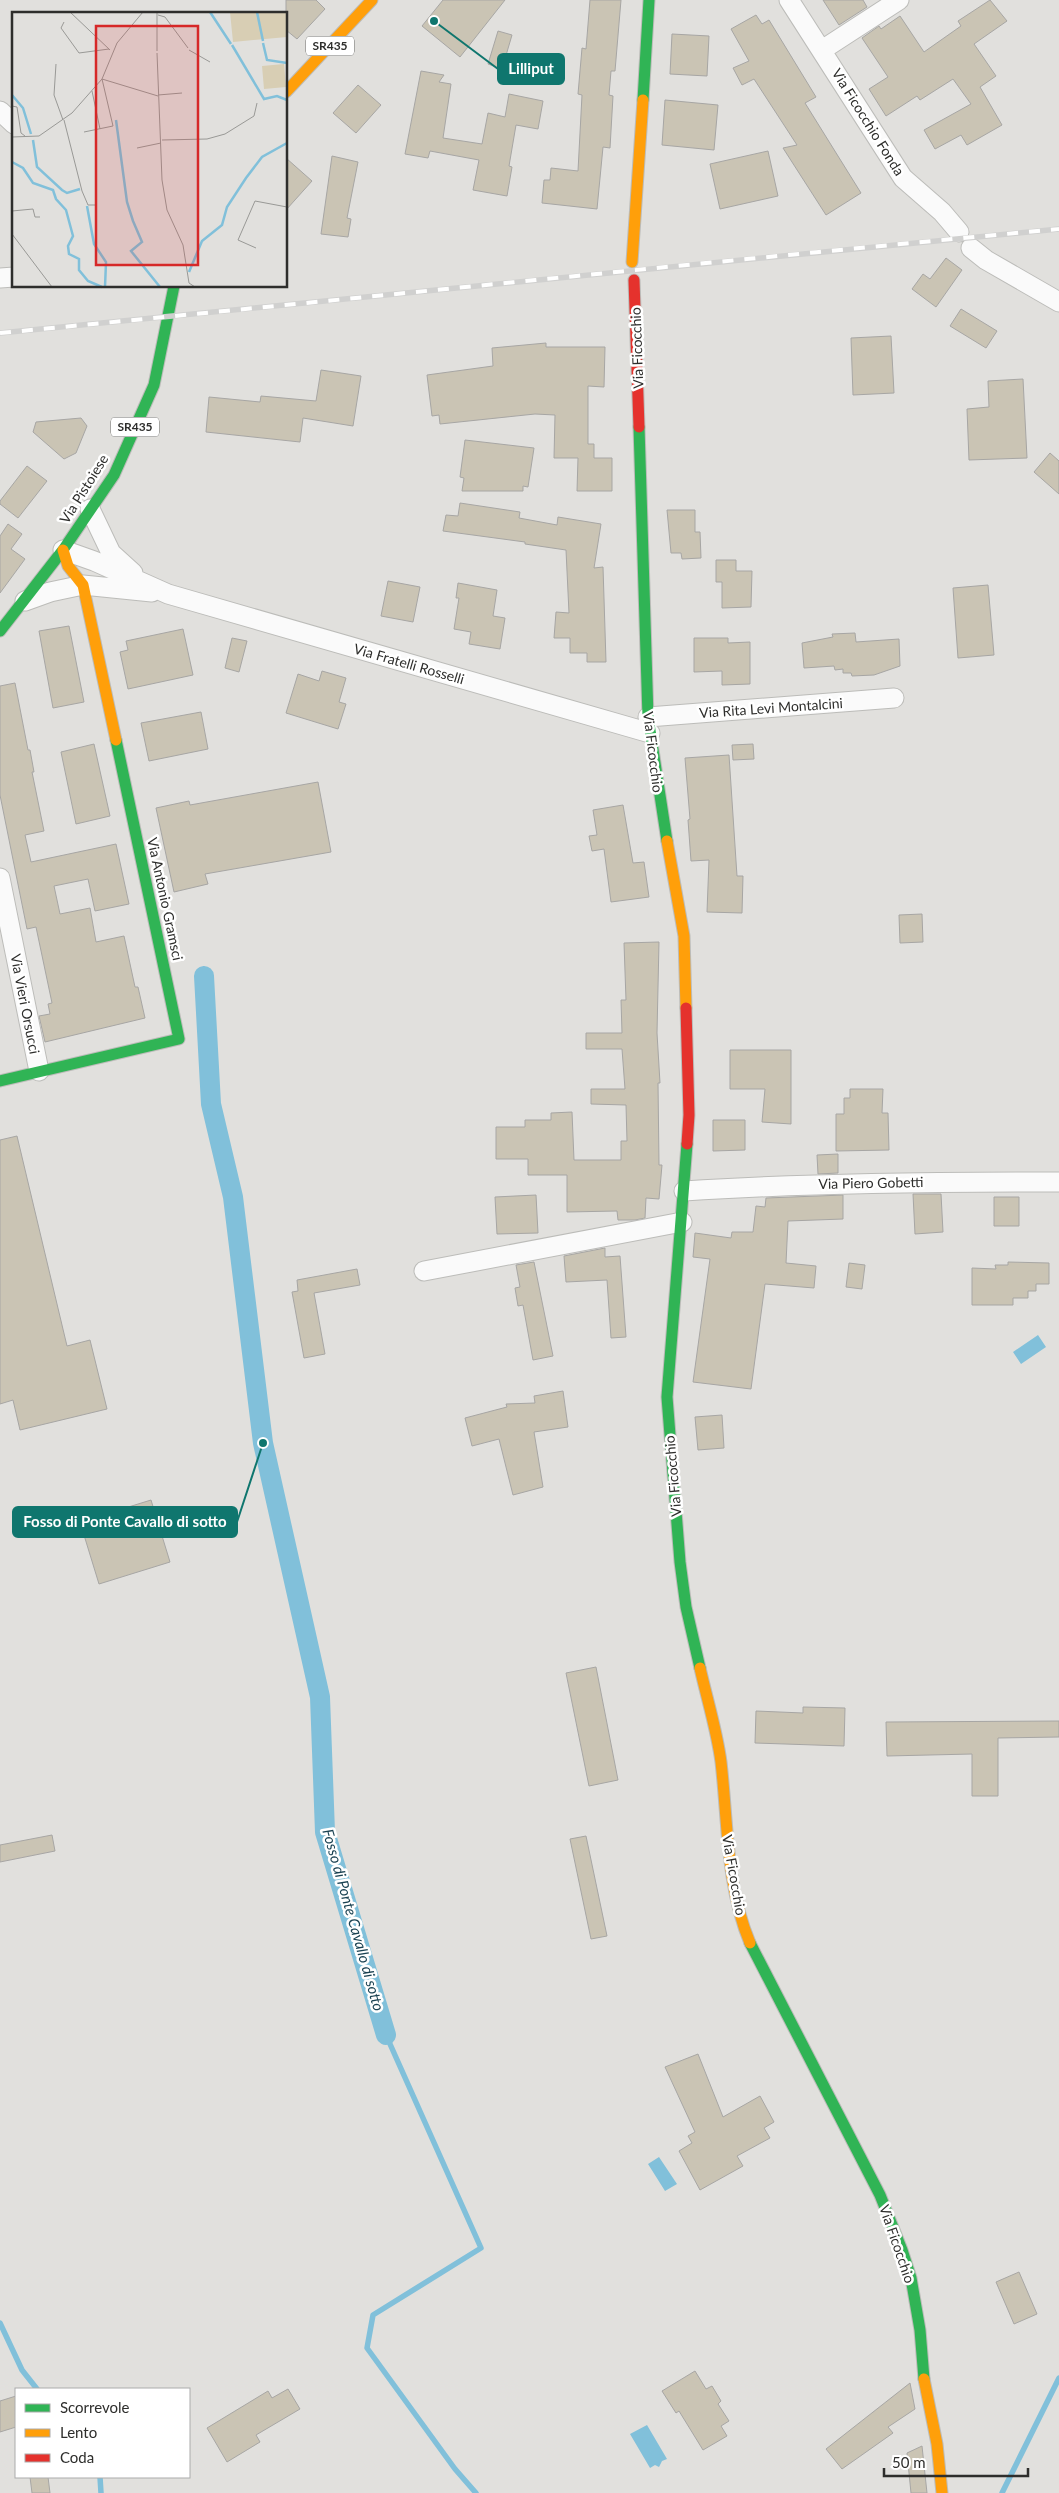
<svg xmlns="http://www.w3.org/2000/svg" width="1059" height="2493" font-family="Lato,sans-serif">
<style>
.water{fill:#81c0da}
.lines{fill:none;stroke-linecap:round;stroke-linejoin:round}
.stream{stroke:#81c0da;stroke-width:5.5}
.canal{stroke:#81c0da;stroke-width:20}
.building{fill:#cac4b4;stroke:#a7a6a4}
.street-casing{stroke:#bcbcb9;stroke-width:21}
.fast-casing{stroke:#bcbcb9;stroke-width:13}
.slow-casing{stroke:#bcbcb9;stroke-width:13}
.jam-casing{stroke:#bcbcb9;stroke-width:13}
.street{stroke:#fafafa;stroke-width:19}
.fast{stroke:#30b455;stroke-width:11}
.slow{stroke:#ff9f0a;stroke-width:11}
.jam{stroke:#e5322d;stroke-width:11}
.rail-casing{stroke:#d0d0cf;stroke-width:5.5}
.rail{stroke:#fff;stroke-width:4;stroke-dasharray:11;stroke-linecap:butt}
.labels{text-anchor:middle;stroke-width:5;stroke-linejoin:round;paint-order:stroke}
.shield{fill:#fff;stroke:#6d6d6b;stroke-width:1}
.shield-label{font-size:12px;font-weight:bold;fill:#2e2e2c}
.street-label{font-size:14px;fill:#2e2e2c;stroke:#fff}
.water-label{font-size:15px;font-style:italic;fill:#1a4252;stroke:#fff}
.inset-river{fill:none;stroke:#81c0da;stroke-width:2.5}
.inset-road{fill:none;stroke:#999996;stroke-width:1}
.view{fill:#d62828;fill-opacity:0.15;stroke:#d62828;stroke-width:2.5}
.inset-edge{fill:none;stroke:#2e2e2c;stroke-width:2.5}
.leader{fill:none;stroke:#0f766e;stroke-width:2}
.callout-dot{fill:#0f766e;stroke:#fff;stroke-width:2}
.callout{fill:#0f766e;stroke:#0f766e;stroke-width:2}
.callout-label{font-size:15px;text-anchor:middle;font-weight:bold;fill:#fff}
</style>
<rect width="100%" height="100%" fill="#e1e0dd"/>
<!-- water -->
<path class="water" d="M1038,1335L1046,1347L1021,1364L1013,1352Z
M659,2157L677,2184L665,2191L648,2164Z
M647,2425L667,2459L662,2461L659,2467L655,2465L650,2468L630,2434Z"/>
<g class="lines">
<!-- stream -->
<path class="stream" d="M386,2035L481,2248L373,2315L367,2348L455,2469L476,2493
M0,2323L22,2370L37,2389
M100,2477L101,2493
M1002,2493L1059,2378"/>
<!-- canal -->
<path class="canal" d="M204,976L211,1104L233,1197L263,1443L320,1697L325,1832L386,2035"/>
</g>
<!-- building -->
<path class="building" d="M286,0H316L325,9L297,39L286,30Z
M443,0H505L460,57L422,26Z
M590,0H621L615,71H611L609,95L613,96L610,148L603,147L597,209L542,203L544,180H550L551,168L578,171L582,95L578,94L582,48L586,49Z
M823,0H863L867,7L839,25Z
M990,0L1007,21L974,44L996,76L980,87L1002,125L967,145L961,135L935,149L924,130L971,104L953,79L920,100L917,96L886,116L869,89L888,77L862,38L879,26L881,29L900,16L924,52L961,26L958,21Z
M756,15L762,24L769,20L816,97L805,103L861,193L826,215L783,148L797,145L754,79L742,85L733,68L749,61L731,29Z
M498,31L512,35L502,69L488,64Z
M672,34L709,36L707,76L670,74Z
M421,71L444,75L439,82L451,84L443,138L482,144L488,113L505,117L509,94L543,101L538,129L516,125L509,166L512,167L507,196L473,190L479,160L430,151L428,158L405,154Z
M358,85L381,105L356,133L333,113Z
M665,100L718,105L714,150L662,145Z
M768,151L778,196L720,209L710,164Z
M332,156L358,162L347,218L351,219L348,237L321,234Z
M286,158L312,181L286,210Z
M946,258L962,270L936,307L912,289L923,274L930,279Z
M961,309L997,331L986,348L950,326Z
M891,336L894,393L853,395L851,338Z
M546,343V347H605L604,387L588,386V444H594V458H612V491H577L578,458H554L555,415L535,414L440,424L439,415L432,416L427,375L493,366L492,348Z
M321,370L361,376L353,426L303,418L300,442L206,432L209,397L260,402L261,396L316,401Z
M1023,379L1027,458L969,460L967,409L989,407L988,381Z
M81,418L87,426L76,453L64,459L33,432L36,422Z
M465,440L534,448L528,487L523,486V491H462L464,478L460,477Z
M1050,453L1059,461V494L1034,472Z
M27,466L47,481L18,518L0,504V501Z
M460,503L520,512L519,518L557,525L558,517L601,524L594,568L603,567L606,662H587V653H570V638H554L556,612L569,613L566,550L525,544V542L443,531L446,515L458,516Z
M667,510H695V532H700L701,558L682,559L681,553H671Z
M8,524L22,534L11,549L25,559L0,593V536Z
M716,560H736V571H752L751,607L722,608V582H716Z
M388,581L420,587L413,622L381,616Z
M458,583L497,590L493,616L505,618L500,649L469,644L471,632L454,629L459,598H456Z
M988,585L994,655L958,658L953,588Z
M69,626L84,702L53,708L39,631Z
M183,629L193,675L128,689L120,652L128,650L126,641Z
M855,633L856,642L899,639L900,666L874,675L852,676L851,673H843V669L835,670L834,666L804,668L802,643L833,637L832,634Z
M232,638L247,641L239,672L225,668Z
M694,638H728V643L750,642V684L722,685V671L694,672Z
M322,671L346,678L339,702L346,704L338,729L286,713L298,674L319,681Z
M15,683L28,750H30L34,772H32L44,831L25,835L31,862L116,844L129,904L95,911L88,879L54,886L60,914L90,908L96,942L124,936L135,987H138L145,1018L45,1042L39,1016L50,1014L48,1004L52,1003L36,927L27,929L0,795V686Z
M201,712L208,749L149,761L141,723Z
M94,744L110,816L76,824L61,752Z
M753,744L754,759L733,760L732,745Z
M729,755L737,876H743L742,913L707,912L709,860L691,861L688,820L690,819L685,758Z
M318,782L331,852L205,874L208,884L174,892L156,808L189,801L190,805Z
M623,805L633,863L644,862L649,897L611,902L604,849L592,851L589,836L597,835L593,810Z
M922,914L923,942L900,943L899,915Z
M659,942L657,1033L660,1083H658L659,1165H662L659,1199L646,1198L645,1218L635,1220H618L617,1211L567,1212V1175H528V1159H496V1127H525V1120H551V1113L572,1112L574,1160H621V1141H627L626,1105L591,1104V1089H625L622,1049H586V1033H622L621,1000H626L624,943Z
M730,1050H791V1124L762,1122L765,1089H730Z
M850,1089H883L882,1113H888L889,1150L836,1151V1114H844V1098H850Z
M713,1120H745V1150L713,1151Z
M17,1136L67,1346L90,1340L107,1409L20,1430L13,1400L0,1404V1140Z
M838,1154V1173L818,1174L817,1155Z
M913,1194H941L943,1232L915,1234Z
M536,1195L538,1233L497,1234L495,1197Z
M843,1195V1219L788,1221L786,1263L816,1266L814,1288L765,1284L751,1389L693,1382L710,1259L693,1257L695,1233L731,1238L732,1232H753L756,1206L765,1207L766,1198Z
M994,1197H1019V1226H994Z
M605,1248V1257L620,1256L626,1337L611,1338L607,1280L566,1282L564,1256Z
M534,1262L553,1356L533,1360L523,1305L518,1306L515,1288L520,1287L516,1265Z
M1008,1262L1049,1263V1284H1036V1291H1028V1298H1013V1305H972V1268L996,1269L995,1265H1008Z
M849,1263L865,1265L862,1289L846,1287Z
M357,1269L360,1285L314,1293L325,1354L304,1358L292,1292L298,1291L297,1280Z
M563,1391L568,1427L534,1432L543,1487L513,1495L499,1439L472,1446L465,1418L507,1407L506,1404L535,1403L534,1396Z
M722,1415L724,1448L698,1450L695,1417Z
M151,1500L170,1562L99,1584L80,1522Z
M596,1667L618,1780L589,1786L566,1673Z
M803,1707L845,1708L844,1746L755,1743L756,1711L803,1713Z
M1059,1721V1737L998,1738V1796H972V1754L887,1756L886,1722Z
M52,1835L55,1851L0,1862V1845Z
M586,1836L607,1936L591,1939L570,1839Z
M698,2054L723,2117L760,2096L774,2122L764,2128L770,2138L737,2156L743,2166L700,2190L679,2151L692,2143L688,2136L695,2132L665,2067Z
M1019,2272L1037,2314L1014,2324L996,2282Z
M695,2371L706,2389L712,2386L721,2401L718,2404L729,2421L721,2426L727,2436L703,2450L679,2411L676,2413L662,2391Z
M910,2383L915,2409L888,2427L893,2433L842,2469L826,2449Z
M288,2389L300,2409L256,2435L260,2442L227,2462L207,2428L268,2391L272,2398Z
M16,2396V2427L0,2432V2401Z
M922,2446L927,2493H911L907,2453Z
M30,2477H48L50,2493H32Z"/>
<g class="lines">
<defs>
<path id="street" d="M789,0L903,178L942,212L959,232
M822,50L899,0
M0,111L14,124
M971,248L986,260L1059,302
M0,278L14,277
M90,509L111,553L133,573
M63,550L94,561L168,594L650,733
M25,601L50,592L83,585L152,592
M648,717L894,698
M0,878L39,1071
M684,1191C809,1183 934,1182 1059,1182
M424,1271L682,1222"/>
<path id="fast" d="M643,100L649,0
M639,427L648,717L667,841
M0,631L63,550L114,475L154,385L174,286
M0,1081L179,1039L116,740
M687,1144L667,1397L680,1562L686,1607L700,1668
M750,1943L880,2195L902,2250L911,2278L920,2330L924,2379"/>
<path id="slow" d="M286,92L372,0
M632,262L643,100
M63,550L68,566L83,585L116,740
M667,841L684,936L686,1008
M700,1668C707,1699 717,1731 721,1762C728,1823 726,1886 750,1943
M924,2379L937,2444L942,2493"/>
<path id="jam" d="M634,280L639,427
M686,1008L689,1115L687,1144"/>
</defs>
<!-- street casing -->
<use href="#street" class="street-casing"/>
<!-- fast casing -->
<use href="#fast" class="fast-casing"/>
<!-- slow casing -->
<use href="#slow" class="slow-casing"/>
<!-- jam casing -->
<use href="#jam" class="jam-casing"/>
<!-- street -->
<use href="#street" class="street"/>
<!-- fast -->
<use href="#fast" class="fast"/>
<!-- slow -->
<use href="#slow" class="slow"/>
<!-- jam -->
<use href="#jam" class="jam"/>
<defs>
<path id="rail" d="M0,333C353,299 706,262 1059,229"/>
</defs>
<!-- rail casing -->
<use href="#rail" class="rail-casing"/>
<!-- rail -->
<use href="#rail" class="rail"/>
</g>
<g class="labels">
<!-- shield labels -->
<g class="shield">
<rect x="306" y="36.5" width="48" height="19" rx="4"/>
<rect x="111" y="417.5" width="48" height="19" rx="4"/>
</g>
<g class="shield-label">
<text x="330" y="50">SR435</text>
<text x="135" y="431">SR435</text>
</g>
<!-- street labels -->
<g class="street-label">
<text transform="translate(868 122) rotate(58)" y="5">Via Ficocchio Fonda</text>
<text transform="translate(637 348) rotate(-92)" y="5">Via Ficocchio</text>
<text transform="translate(84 489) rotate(-58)" y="5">Via Pistoiese</text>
<text transform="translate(409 664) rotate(16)" y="5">Via Fratelli Rosselli</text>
<text transform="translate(771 708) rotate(-4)" y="5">Via Rita Levi Montalcini</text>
<text transform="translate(653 752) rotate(83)" y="5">Via Ficocchio</text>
<text transform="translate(165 899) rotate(78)" y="5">Via Antonio Gramsci</text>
<text transform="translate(25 1004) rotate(79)" y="5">Via Vieri Orsucci</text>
<text transform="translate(871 1183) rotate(-1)" y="5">Via Piero Gobetti</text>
<text transform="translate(673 1476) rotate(-95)" y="5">Via Ficocchio</text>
<text transform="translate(734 1875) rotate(80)" y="5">Via Ficocchio</text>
<text transform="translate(897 2244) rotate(71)" y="5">Via Ficocchio</text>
</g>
<!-- water labels -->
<g class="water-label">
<text transform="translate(353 1920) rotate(74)" y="5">Fosso di Ponte Cavallo di sotto</text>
</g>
</g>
<!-- overview -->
<g transform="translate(12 12)">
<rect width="275" height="275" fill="#e1e0dd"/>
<path d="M218,0H275V25L221,30ZM272,52L274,75L252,77L250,54Z" fill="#d8ceb4"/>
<path class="inset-river" d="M198,0L219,32M245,0L251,29M251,31L255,48L275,51M220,33L252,87L265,84L275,88M0,83L11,96L19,122M104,108L115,190L121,209M21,128L25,155L50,178L55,181L68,177M0,150L11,156L21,171L41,178L44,187L54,198L61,224L56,234L57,242L67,247V258L76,269L90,275M75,194L82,232L94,250L93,275M121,209L130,230L119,239L148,275M177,260L190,229L210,213L215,195L234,166L250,145L275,131"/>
<path class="inset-road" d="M58,0L98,38M146,3L153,5L176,36M52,10L49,16L67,41L97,37M177,38L198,50M145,39V0M145,41L150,168L155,198L171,233L177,271L183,275M44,52L42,83L51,108M90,67L146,84M80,79L88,117M146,83L170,81M0,94L5,95L9,121L13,124M52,108L70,179L76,193H83M72,120L101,114L90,67M0,125L27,124L60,101L90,67L105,31L131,0M150,128L195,127L213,122L242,104L245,91M125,136L149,131M0,199L21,197L23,205H28M0,222L40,275M244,236L226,228L243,189L275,195"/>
<path class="view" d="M84,14H186V253H84Z"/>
<rect width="275" height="275" class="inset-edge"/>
</g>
<!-- callouts -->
<path class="leader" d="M434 21L498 69M263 1443L237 1522"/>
<g class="callout-dot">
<circle cx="434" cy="21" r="5"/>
<circle cx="263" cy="1443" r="5"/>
</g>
<g class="callout">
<rect x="498" y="54" width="66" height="30" rx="5"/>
<rect x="13" y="1507" width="224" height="30" rx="5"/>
</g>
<g class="callout-label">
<text x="531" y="74">Lilliput</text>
<text x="125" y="1527">Fosso di Ponte Cavallo di sotto</text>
</g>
<!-- legend -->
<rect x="15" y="2388" width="175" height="90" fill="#ffffff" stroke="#ababab"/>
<rect x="25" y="2404" width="25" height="8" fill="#30b455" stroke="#ababab"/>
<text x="60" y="2413" font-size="15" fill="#2e2e2c">Scorrevole</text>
<rect x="25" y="2429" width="25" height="8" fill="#ff9f0a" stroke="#ababab"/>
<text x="60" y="2438" font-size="15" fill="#2e2e2c">Lento</text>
<rect x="25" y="2454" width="25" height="8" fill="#e5322d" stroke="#ababab"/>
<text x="60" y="2463" font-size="15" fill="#2e2e2c">Coda</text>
<!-- scale -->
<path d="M884 2468v8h144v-8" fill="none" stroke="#2e2e2c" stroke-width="2.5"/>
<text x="892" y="2468" font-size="15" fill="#2e2e2c" stroke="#ffffff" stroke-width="4" paint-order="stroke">50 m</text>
</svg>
